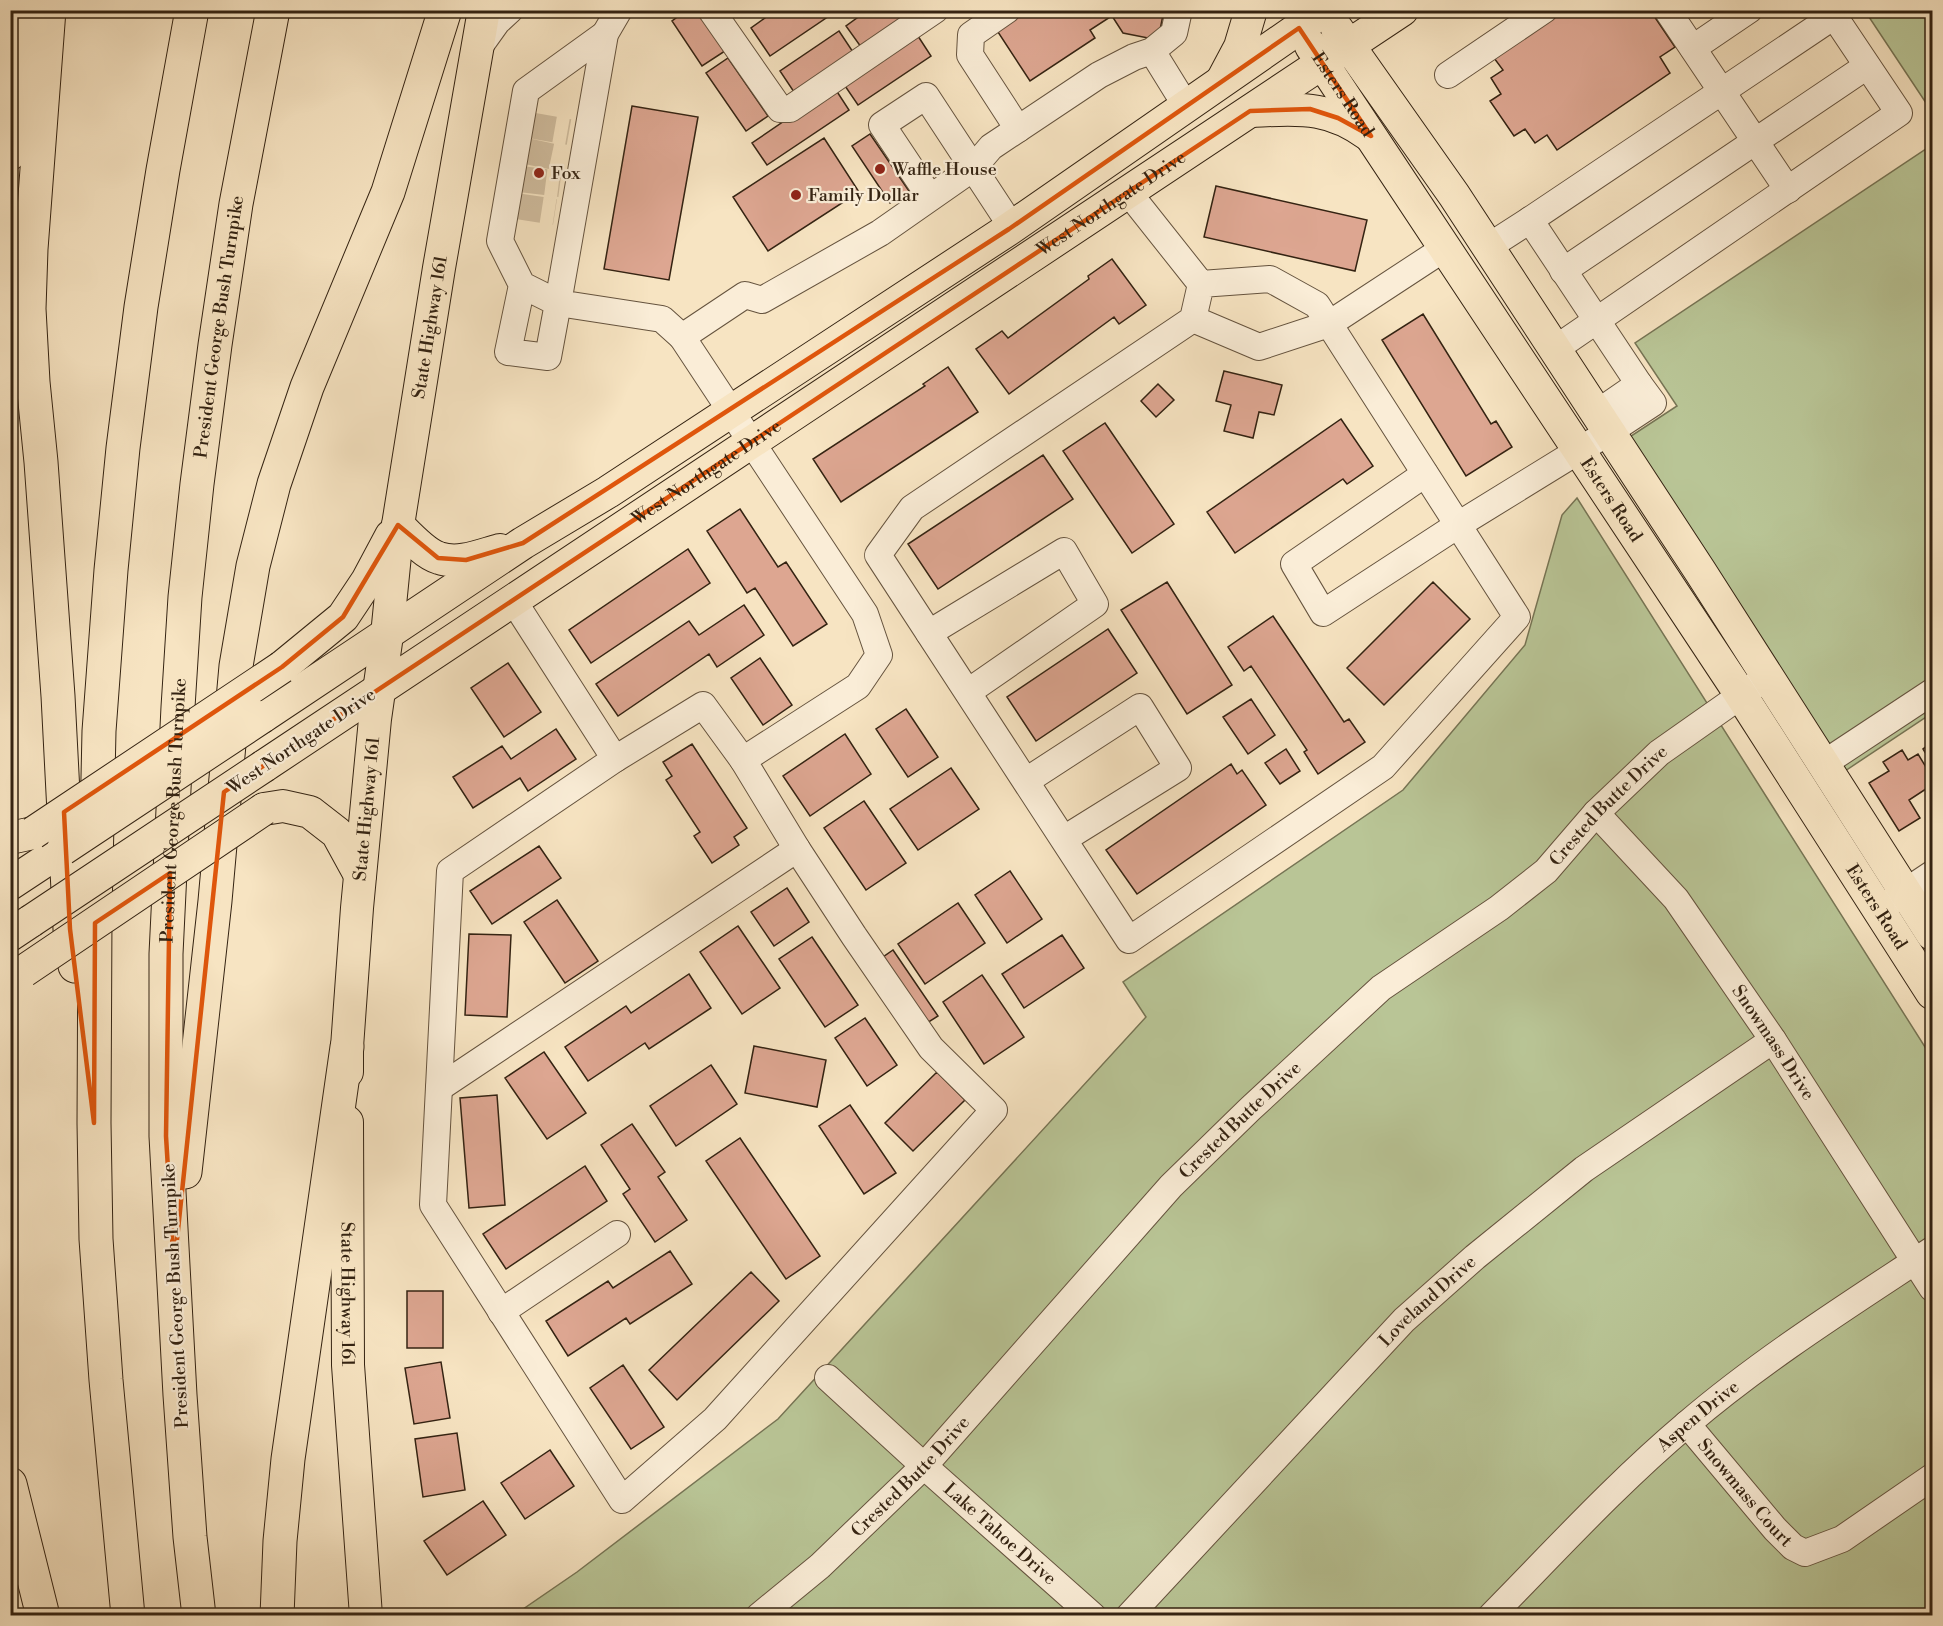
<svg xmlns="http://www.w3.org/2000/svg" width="1943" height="1626" font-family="'Libre Bodoni',serif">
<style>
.green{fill:#b9c596;stroke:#767454;stroke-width:1.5}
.building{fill:#dda691;stroke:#342312;stroke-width:1.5}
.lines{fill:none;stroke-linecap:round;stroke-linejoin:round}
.minor-tunnel{stroke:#d0bd9f;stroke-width:26;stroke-dasharray:26 13;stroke-linecap:butt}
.minor-casing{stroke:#65533e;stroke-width:28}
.major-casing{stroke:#342312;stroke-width:34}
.highway-casing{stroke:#342312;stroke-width:35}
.minor{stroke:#faedd7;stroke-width:26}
.major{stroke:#f7e4c2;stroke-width:32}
.highway{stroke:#f7e4c2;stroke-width:33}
.major-bridge-casing{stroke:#342312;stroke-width:34;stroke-linecap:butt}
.major-bridge{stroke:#f7e4c2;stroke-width:32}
.marked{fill:none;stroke:#df560c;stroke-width:4.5;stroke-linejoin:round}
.poi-dot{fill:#8f2418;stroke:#faedd7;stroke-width:2}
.labels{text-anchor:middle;stroke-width:4.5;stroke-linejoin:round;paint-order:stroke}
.street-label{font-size:18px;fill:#342312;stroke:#faedd7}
.poi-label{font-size:18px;fill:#342312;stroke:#faedd7;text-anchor:start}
</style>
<rect width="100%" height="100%" fill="#f7e4c2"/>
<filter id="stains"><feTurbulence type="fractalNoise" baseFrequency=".00333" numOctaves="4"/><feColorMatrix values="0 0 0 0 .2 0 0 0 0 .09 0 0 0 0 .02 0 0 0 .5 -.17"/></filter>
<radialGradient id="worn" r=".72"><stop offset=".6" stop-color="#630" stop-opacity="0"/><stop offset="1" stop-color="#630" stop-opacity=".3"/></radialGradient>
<!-- green -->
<path class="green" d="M1865,11H1932V112Z
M1932,145V713L1845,771L1625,440L1677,406L1635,343Z
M1577,498L1932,1058V1615L513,1616L577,1572L778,1419L1146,1017L1123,982L1403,790L1525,645L1562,515Z"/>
<!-- building -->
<path class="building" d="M687,10H697L725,51L702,66L672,21Z
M776,10H825L829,16L770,56L751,28Z
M868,10H915L861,47L846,26Z
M1024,10H1121L1090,30L1095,38L1030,81L996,29Z
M1121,10H1164L1160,30L1148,38L1123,33L1112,16Z
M1564,10H1650L1675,47L1660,57L1670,73L1557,150L1547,135L1535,143L1525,129L1514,136L1490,101L1501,94L1491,78L1503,70L1494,58Z
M839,31L853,52L794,92L780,71Z
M916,33L931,56L858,105L843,83Z
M728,58L768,116L746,131L706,73Z
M834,87L849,110L767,165L752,143Z
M632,106L698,117L669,280L604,269Z
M870,134L909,191L890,203L852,146Z
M824,138L859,192L768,251L733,197Z
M1216,186L1367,220L1355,271L1204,237Z
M1112,259L1146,305L1119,324L1114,317L1009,394L976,349L1002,331L1008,338L1089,279L1088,276Z
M1423,314L1491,424L1496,421L1512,447L1466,476L1382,340Z
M948,367L978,412L841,502L813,459L925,386L923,384Z
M1224,371L1282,385L1274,415L1259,412L1253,438L1224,431L1231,405L1216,401Z
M1158,384L1174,400L1156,417L1141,401Z
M1341,419L1373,466L1347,484L1343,479L1235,553L1207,512Z
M1105,423L1174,524L1132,553L1063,451Z
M1043,455L1073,499L938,589L908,544Z
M740,509L778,567L786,562L827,624L793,646L755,588L747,593L707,531Z
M688,549L710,583L591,663L569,630Z
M1167,582L1232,685L1187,714L1121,610Z
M1433,582L1470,619L1384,705L1347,668Z
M744,605L764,635L717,667L709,654L618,716L596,684L689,621L699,635Z
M1273,616L1344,722L1349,719L1365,742L1318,774L1304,752L1307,750L1251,666L1244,671L1228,647Z
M1108,629L1137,673L1036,741L1007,697Z
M760,658L792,705L763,725L731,678Z
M508,663L541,712L504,737L471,688Z
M1251,699L1275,735L1248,754L1223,717Z
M906,709L938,757L908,777L876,729Z
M556,729L576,759L528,791L520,778L473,808L453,777L502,746L511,759Z
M845,734L871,774L810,816L783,776Z
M1932,742V764L1923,749Z
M692,744L747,828L734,837L739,845L712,863L694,836L700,832L666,780L672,776L663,762Z
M1286,749L1300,771L1280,784L1265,763Z
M1902,750L1908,760L1918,754L1932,777V785L1909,800L1920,818L1899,831L1869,783L1889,771L1883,762Z
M1231,764L1237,774L1242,770L1266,805L1137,894L1106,850Z
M951,768L979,809L918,850L890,809Z
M864,801L906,863L866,890L824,828Z
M539,846L561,878L492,924L470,891Z
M1010,871L1042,919L1007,943L975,895Z
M787,888L809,922L774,946L751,912Z
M557,900L598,961L565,983L524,922Z
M958,903L985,943L925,984L898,944Z
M738,926L780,988L742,1014L700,952Z
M469,934L511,935L507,1017L465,1015Z
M1062,935L1084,968L1024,1008L1002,974Z
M812,937L858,1005L825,1027L779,959Z
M893,950L938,1016L927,1023L883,957Z
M689,974L711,1008L649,1049L645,1043L588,1081L565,1047L626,1006L631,1013Z
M982,975L1024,1037L984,1064L943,1002Z
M865,1018L897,1065L867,1086L835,1038Z
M754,1046L826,1060L817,1107L745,1093Z
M544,1052L586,1113L547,1139L505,1078Z
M711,1065L737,1104L676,1146L650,1106Z
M937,1072L965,1100L913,1151L885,1123Z
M497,1095L505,1205L469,1208L460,1098Z
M850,1105L896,1173L864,1194L819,1126Z
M632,1124L665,1172L658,1177L687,1220L655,1242L623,1194L630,1189L601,1145Z
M740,1138L820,1256L786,1279L706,1161Z
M585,1166L607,1201L506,1269L483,1234Z
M670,1251L692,1284L630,1324L626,1318L568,1356L546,1321L608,1281L613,1288Z
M751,1272L779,1301L677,1400L649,1370Z
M407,1291H443V1348H407Z
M441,1362L450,1418L414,1424L405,1368Z
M623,1365L664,1427L631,1449L590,1388Z
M457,1433L465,1490L423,1497L415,1439Z
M550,1450L574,1486L525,1519L501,1483Z
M483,1501L506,1535L447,1575L424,1541Z"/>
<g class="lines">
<!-- minor-tunnel -->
<path class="minor-tunnel" d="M529,125L569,132
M526,151L564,159
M520,179L560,184
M516,206L555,212"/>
<defs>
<g id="minor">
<path d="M619,10L605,34L558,303L662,319L682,337"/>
<path d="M711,10L780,109H790L935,10"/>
<path d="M1007,10L971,35L970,55L1018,129"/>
<path d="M1667,10L1788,190"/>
<path d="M1693,48L1749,10"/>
<path d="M477,50L497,22L510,10"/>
<path d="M1152,51L1186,106"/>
<path d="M1448,75L1544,10"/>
<path d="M1128,192L1201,284L1193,319L912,508L878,555L1129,940L1383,767L1517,617L1317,305L1270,279L1201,284"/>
<path d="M930,197L882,125L926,96L1012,227"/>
<path d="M1530,220L1834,16"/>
<path d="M1488,247L1530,220L1639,384"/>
<path d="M1563,271L1867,66"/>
<path d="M522,285L558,303L548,357L508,352L522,285L500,241L526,91L605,34"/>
<path d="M1193,319L1259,347L1329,324L1445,248"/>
<path d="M1555,349L1899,113L1830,10"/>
<path d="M1425,474L1294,564L1323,613L1458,525L1609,432L1653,403L1639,384L1597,413"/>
<path d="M513,600L615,759L450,871L433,1205L622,1500L715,1419L994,1110L931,1048L854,936L797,849L743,760L858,686L879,655L865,614L682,337L745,295L762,300L880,233L973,168L991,147L1099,75L1134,57L1152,51L1174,33L1179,10"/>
<path d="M929,633L1064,551L1095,604L968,692"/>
<path d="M615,759L703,705L743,760"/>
<path d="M1823,764L1932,692"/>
<path d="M1026,781L1140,707L1178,768L1064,839"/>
<path id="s1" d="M1596,813L1676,899L1773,1040L1932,1288"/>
<path d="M1890,902L1932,874"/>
<path d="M439,1088L797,849"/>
<path d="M501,1312L617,1234"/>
<path id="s2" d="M828,1378L924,1466L1093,1616"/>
<path id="s3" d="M1687,1424L1775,1529L1793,1547L1805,1553L1842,1539L1932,1477"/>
<path id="s4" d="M759,1616L820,1566L924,1466L1171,1186L1250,1109L1381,988L1499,908L1546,871L1596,813L1659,753L1757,684"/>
<path id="s5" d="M1129,1616L1404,1320L1475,1257L1584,1169L1773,1040"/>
<path id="s6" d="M1491,1616C1555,1551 1617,1483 1687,1424C1763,1359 1849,1305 1932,1250"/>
</g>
<g id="major">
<path d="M1337,29L1454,195L1700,571L1932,934"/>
<path id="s7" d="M1311,46L1741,695L1932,993"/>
<path d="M1223,79L1240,47L1251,10"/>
<path d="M1251,111C1299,109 1328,105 1369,135"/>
<path d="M10,154L36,10"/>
<path d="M398,525C408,535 425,554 439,558C459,565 481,555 500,550"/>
<path d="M282,667L343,617L367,581L391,536"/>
<path d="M262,717L523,543L608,492L1009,229L1325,10"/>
<path id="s8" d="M264,766L1402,10"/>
<path d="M264,809L283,806L310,812L337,833L360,875"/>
<path d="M10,838L33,833"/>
<path d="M10,884L63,849"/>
<path d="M10,935L31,921"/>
<path id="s9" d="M347,1072V1047L357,908L375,719L387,635L398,525L439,268L484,10"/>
<path id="s10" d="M347,1122L348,1365L366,1616"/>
</g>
<g id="highway">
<path d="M49,10L31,249L29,309L33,382L41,462L58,696L70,929L75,966"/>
<path d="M185,1172L215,901L236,666L253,566L274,484L307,387L388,192L445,10"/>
<path d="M10,1484L43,1616"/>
<path d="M128,1616L106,1380L96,1239L94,1123L95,915L99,731L111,570L123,448L141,307L163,170L192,10"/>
<path id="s11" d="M199,1616L190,1537L180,1395L166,1136V954L178,707L185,597L197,484L215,345L236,204L273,10"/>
<path d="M277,1616L280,1541L288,1459L347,1047"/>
</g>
</defs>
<!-- minor casing -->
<use href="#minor" class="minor-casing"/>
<!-- major casing -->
<use href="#major" class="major-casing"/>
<!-- highway casing -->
<use href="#highway" class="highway-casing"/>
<!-- minor -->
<use href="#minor" class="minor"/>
<!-- major -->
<use href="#major" class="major"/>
<!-- highway -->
<use href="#highway" class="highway"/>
<defs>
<path id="major-bridge" d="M33,833L282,667
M63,849L262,717
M31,921L264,766
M24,971L264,809"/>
</defs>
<!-- major-bridge casing -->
<use href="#major-bridge" class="major-bridge-casing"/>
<!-- major-bridge -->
<use href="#major-bridge" class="major-bridge"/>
</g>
<!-- marked area -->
<path class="marked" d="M1299,28L1371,136L1338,118L1310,109L1250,111L224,792L174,1268L166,1136L170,873L95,923L94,1123L70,929L64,812L282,667L343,617L398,525L438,558L466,560L523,543L1009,229Z"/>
<!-- markers -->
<g class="poi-dot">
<circle cx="880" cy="169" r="6"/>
<circle cx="539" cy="173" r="6"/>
<circle cx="796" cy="195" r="6"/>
</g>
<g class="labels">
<!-- street labels -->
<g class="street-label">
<text dy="6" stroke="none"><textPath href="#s7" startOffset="58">Esters Road</textPath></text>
<text dy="6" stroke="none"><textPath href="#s8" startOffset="1017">West Northgate Drive</textPath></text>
<text dy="6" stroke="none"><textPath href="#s11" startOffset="1293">President George Bush Turnpike</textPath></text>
<text dy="6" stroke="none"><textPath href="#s9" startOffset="750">State Highway 161</textPath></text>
<text dy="6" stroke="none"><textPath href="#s8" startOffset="531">West Northgate Drive</textPath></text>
<text dy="6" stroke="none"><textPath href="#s7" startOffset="544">Esters Road</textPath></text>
<text transform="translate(301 741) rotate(-34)" y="6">West Northgate Drive</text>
<text dy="6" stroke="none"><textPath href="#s4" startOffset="1178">Crested Butte Drive</textPath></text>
<text dy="6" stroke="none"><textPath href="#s9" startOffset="264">State Highway 161</textPath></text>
<text dy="6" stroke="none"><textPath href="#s11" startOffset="807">President George Bush Turnpike</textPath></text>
<text dy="6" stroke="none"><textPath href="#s7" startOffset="1030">Esters Road</textPath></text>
<text dy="6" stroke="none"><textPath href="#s1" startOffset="291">Snowmass Drive</textPath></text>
<text dy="6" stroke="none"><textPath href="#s4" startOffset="692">Crested Butte Drive</textPath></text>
<text dy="6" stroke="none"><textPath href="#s10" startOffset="172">State Highway 161</textPath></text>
<text transform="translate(175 1296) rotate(-93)" y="6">President George Bush Turnpike</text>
<text dy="6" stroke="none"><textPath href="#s5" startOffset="434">Loveland Drive</textPath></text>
<text dy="6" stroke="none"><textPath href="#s6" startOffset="288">Aspen Drive</textPath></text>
<text dy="6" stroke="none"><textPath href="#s4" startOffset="206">Crested Butte Drive</textPath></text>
<text dy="6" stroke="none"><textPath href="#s3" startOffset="90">Snowmass Court</textPath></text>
<text dy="6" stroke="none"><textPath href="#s2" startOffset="232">Lake Tahoe Drive</textPath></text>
</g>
<!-- poi labels -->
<g class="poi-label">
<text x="892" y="175">Waffle House</text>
<text x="551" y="179">Fox</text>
<text x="808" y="201">Family Dollar</text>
</g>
</g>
<!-- margin -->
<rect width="1943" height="1626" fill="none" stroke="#f7e4c2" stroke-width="36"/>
<rect x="12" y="12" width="1919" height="1602" fill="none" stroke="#342312" stroke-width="3"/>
<rect x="18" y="18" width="1907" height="1590" fill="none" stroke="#342312" stroke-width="1.5"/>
<rect width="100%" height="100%" filter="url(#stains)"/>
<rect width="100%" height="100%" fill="url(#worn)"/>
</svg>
